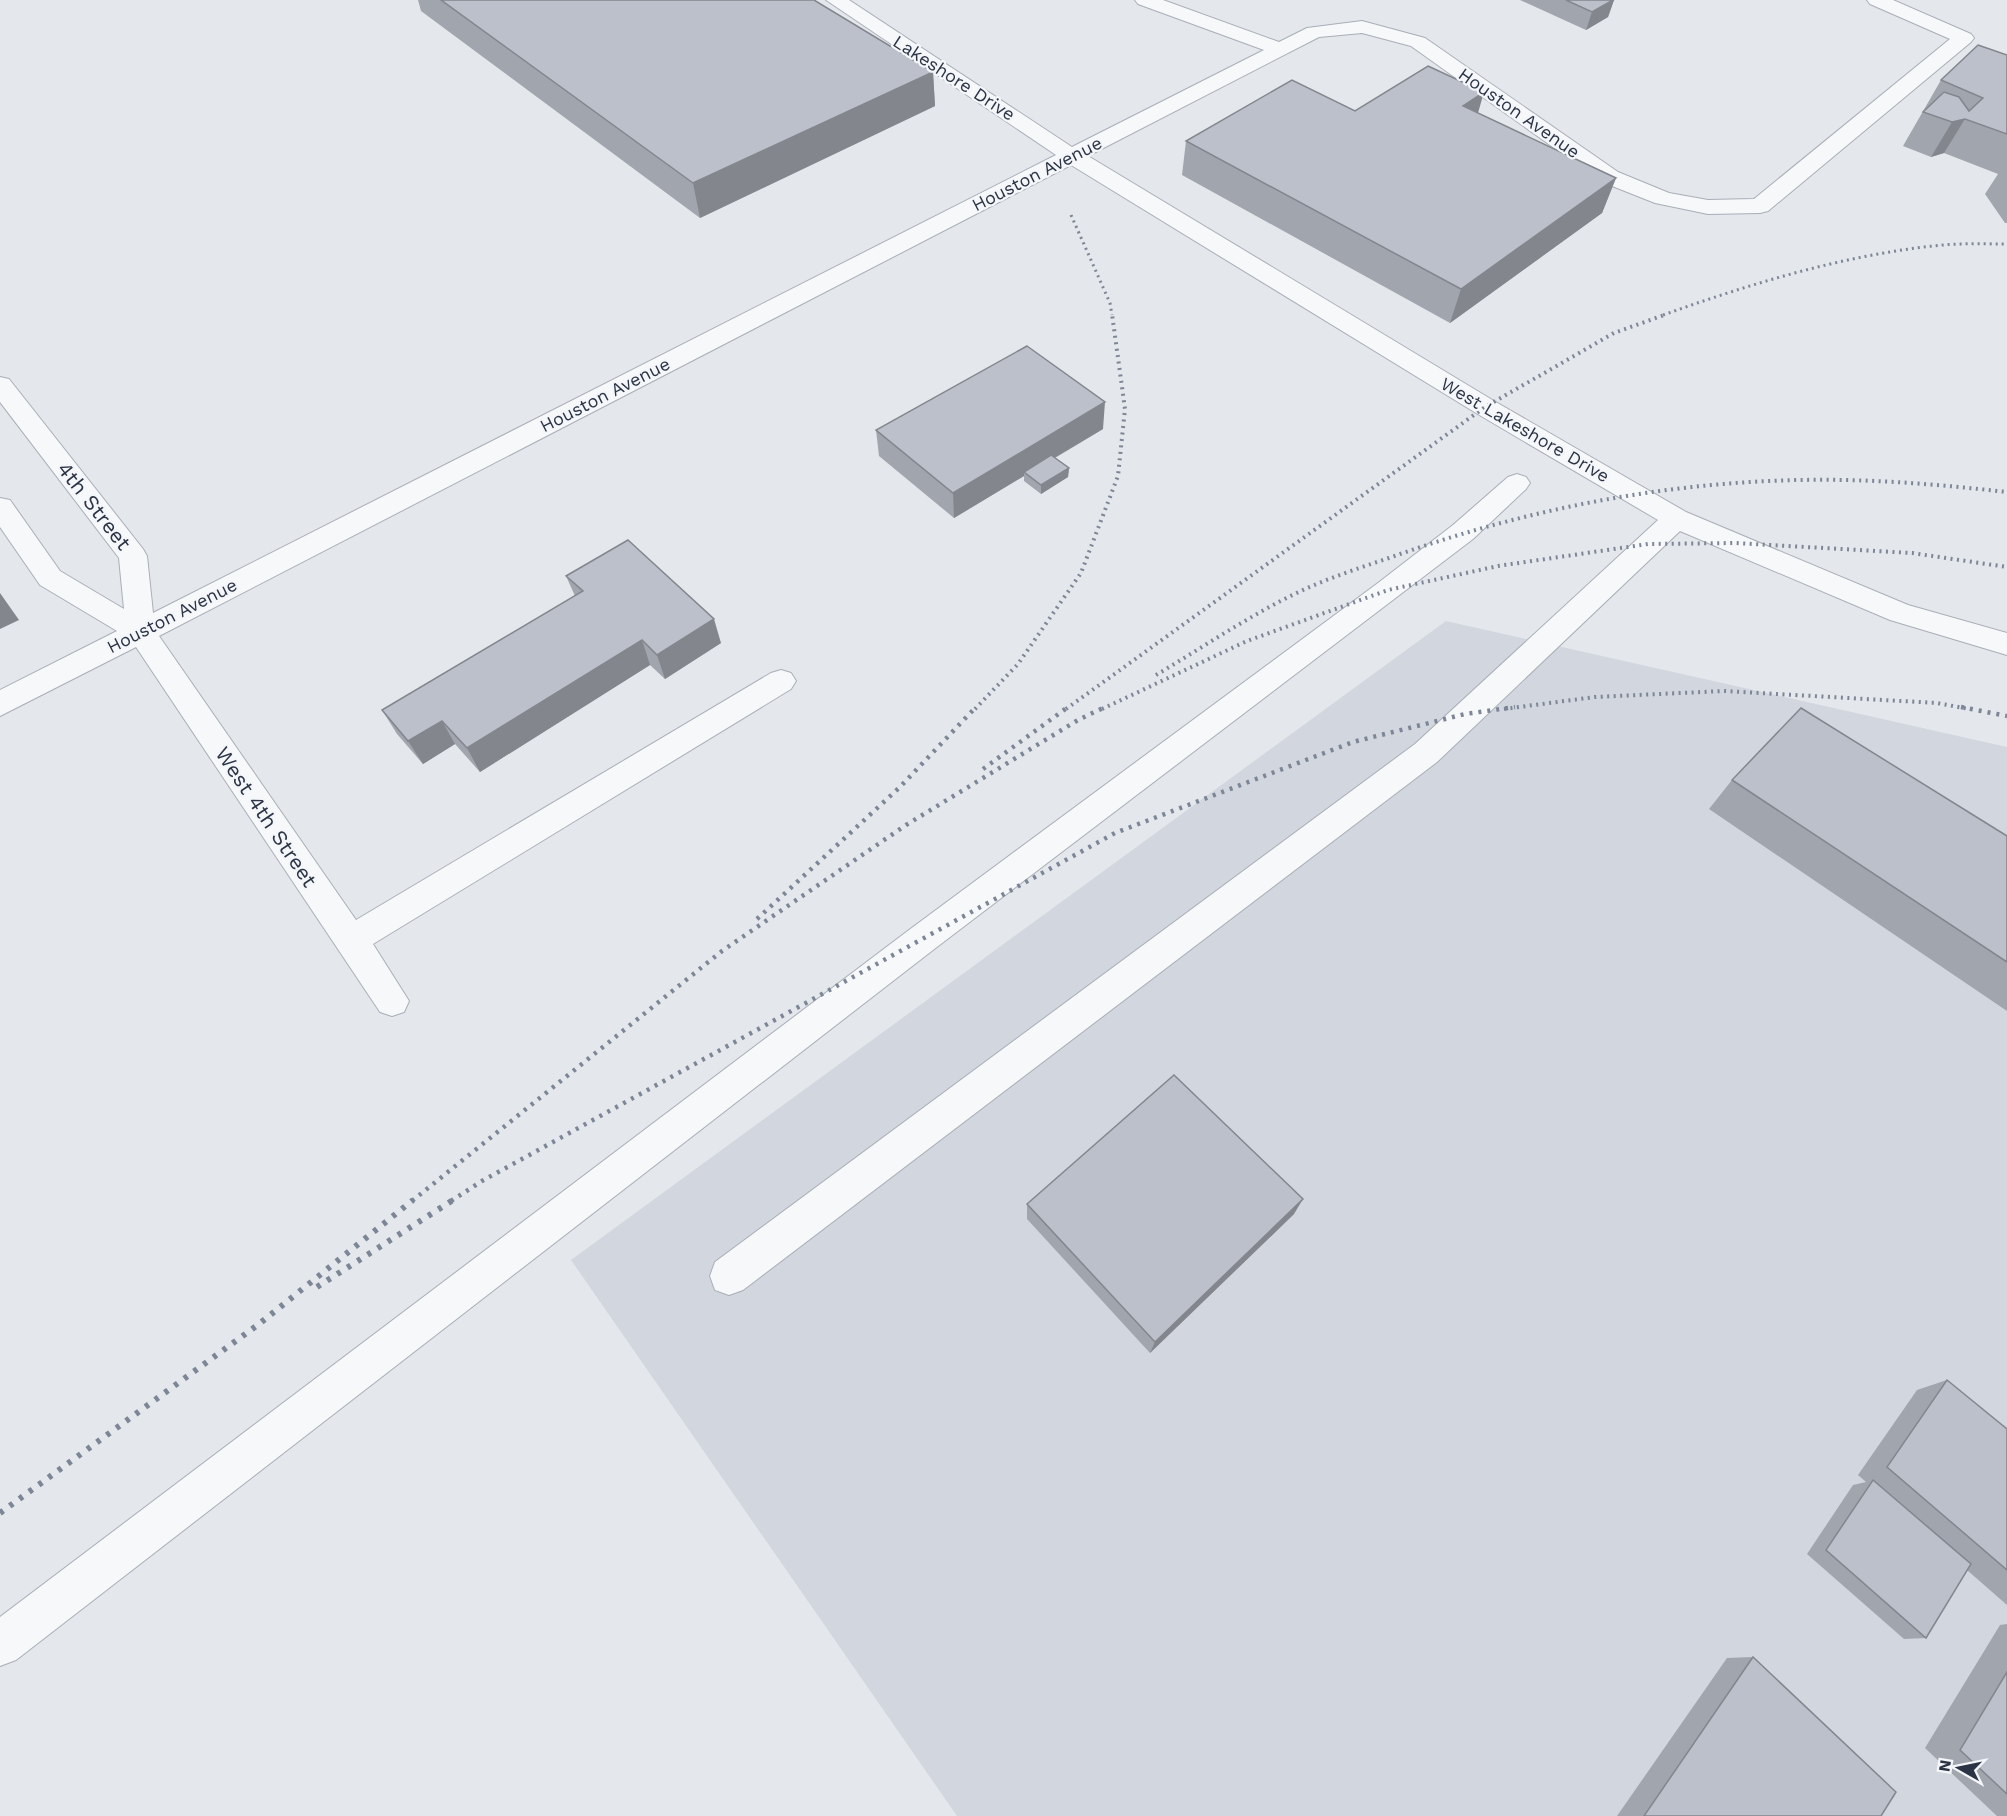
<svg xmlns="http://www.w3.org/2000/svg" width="2007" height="1816" font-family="'Work Sans',sans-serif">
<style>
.built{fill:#d2d6de}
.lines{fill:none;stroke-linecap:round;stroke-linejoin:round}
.minor-casing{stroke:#a9aeb7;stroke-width:2}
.minor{fill:#f7f8fa;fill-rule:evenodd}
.rail-far3{stroke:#7d8696;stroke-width:3;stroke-dasharray:2 4;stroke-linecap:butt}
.rail-far2{stroke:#7d8696;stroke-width:4;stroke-dasharray:2 4.5;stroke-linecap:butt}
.rail-far1{stroke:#7d8696;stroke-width:4.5;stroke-dasharray:3 6;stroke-linecap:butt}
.rail{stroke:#7d8696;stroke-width:6;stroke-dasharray:4 8;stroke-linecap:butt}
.wall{fill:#a1a5ae}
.shaded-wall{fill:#83868d}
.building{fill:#bbc0ca;stroke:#83868d;stroke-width:1.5}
.labels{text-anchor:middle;stroke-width:4.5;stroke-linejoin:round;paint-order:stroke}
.far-street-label{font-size:18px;fill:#2b3445;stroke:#f4f6f9}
.street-label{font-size:21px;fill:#2b3445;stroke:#f4f6f9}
</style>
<rect width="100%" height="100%" fill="#e4e7ec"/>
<!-- built -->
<path class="built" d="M1446,621L2007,747V1816H957L571,1260Z"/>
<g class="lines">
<defs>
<path id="minor" d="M826,0H849L1072,147L1264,50L1138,4L1135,0H1163L1279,42L1307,28L1362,21L1425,38L1618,172L1669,193L1708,200L1754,199L1950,39L1870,4L1867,0H1893L1971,34L1974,38L1971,42L1768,211L1760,213L1708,214L1655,203L1602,182L1411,46L1362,33L1319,37L1088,156L1494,401L1686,512L1908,605L2007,633V655L1890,620L1680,531L1437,762L743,1290L729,1295L715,1290L710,1276L715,1262L1415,744L1658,520L1476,413L1071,165L159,636L356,920L771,673L781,670L791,673L796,681L791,689L373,944L409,1001L404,1012L392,1016L380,1012L136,647L0,716V690L117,631L40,585L0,527V498L10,500L60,571L124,609L119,558L0,402V377L9,379L143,549L147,556L153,613L1056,155Z
M1517,474L1526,477L1530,483L1526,489L1473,539L933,950L16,1660L0,1666V1617L909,930L1378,583L1453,525L1508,477Z"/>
</defs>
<!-- minor casing -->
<use href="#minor" class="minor-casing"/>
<!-- minor -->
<use href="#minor" class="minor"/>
<!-- rail-far3 -->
<path class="rail-far3" d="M1071,215L1110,303L1112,315
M1663,315C1753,283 1847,254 1943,245C1964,243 1986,244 2007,244"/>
<!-- rail-far2 -->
<path class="rail-far2" d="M1156,675C1205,646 1253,613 1305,589C1332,577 1359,568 1386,559C1533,506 1688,477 1844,480C1899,481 1953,486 2007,492
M975,709L1018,664L1081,573L1118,476L1125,409L1112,314
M1066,709L1485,407L1614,333L1667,314
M1102,709L1247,641L1388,590L1498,566L1648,544L1735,543L1912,553L2007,567
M1504,709L1595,697L1724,691L1937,703L1969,709"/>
<!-- rail-far1 -->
<path class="rail-far1" d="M1961,707L2007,716
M983,769L1068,707
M757,919L900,787L976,707
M412,1201L722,951L906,825L1078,720L1105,707
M451,1201L482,1181L1115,833L1353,742L1465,714L1515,707"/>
<!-- rail -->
<path class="rail" d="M317,1287L453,1200
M0,1513L259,1324L413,1200"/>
</g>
<!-- wall -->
<path class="wall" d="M418,0H814L933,72L935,106L700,218L421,11Z
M1520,0H1614L1608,17L1586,30Z
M2007,55V223H2005L1985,194L1998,174L1944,153L1931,157L1903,146L1941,80Z
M1355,111L1478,113L1616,178L1602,213L1450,323L1182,175L1186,141Z
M1103,429L1055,458L1069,468L1068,477L1041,494L1024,481V476L954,518L879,456L876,430Z
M566,576L721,643L665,679L650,665L480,772L455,744L423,764L397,734L382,710L575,596Z
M1732,780L2007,836V1011L1709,809Z
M1027,1204L1294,1214L1150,1353L1027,1219Z
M1947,1380L2007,1429V1605L1967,1570L1926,1638L1904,1639L1807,1554L1853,1485L1866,1482L1858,1475L1917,1390Z
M2007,1624V1816H1997L1925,1748L2000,1625Z
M1753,1657L1881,1816H1617L1727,1658Z"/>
<!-- shaded-wall -->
<path class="shaded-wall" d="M1613,0H1614L1608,17L1586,30L1592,12Z
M933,72L935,106L700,218L693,183Z
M1484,92L1474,127L1463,106Z
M1965,119L1944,153L1931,157L1952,122Z
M1616,178L1602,213L1450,323L1461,289Z
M1105,402L1103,429L1027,474L1024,472V476L954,518L953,493Z
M1069,468L1068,477L1041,494V485Z
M0,593L19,620L0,629Z
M714,619L721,643L665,679L657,655Z
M642,640L650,665L480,772L467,748Z
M442,721L455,744L423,764L408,741Z
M1303,1199L1294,1214L1150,1353L1155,1342Z"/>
<!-- building -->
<path class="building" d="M441,0H814L933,72L693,183Z
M1566,0H1613L1592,12Z
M1978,45L2007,55V134L1965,119L1952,122L1923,112L1944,92L1959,97L1969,111L1983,98L1941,80Z
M1428,66L1484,92L1463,106L1616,178L1461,289L1186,141L1292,80L1355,111Z
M1027,346L1105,402L953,493L876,430Z
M1051,455L1069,468L1041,485L1024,472Z
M628,540L714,619L657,655L642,640L467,748L442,721L408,741L382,710L583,591L566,576Z
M1801,708L2007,836V962L1732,780Z
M1174,1075L1303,1199L1155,1342L1027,1204Z
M1947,1380L2007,1429V1570L1887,1467Z
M1873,1480L1971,1564L1926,1638L1826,1550Z
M1753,1657L1896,1792L1881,1816H1644Z
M2007,1672V1794L1960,1750Z"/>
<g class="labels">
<!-- far-street labels -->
<g class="far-street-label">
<text transform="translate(954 78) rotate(33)" y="6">Lakeshore Drive</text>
<text transform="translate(1519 113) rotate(35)" y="6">Houston Avenue</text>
<text transform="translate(1037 174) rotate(-27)" y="6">Houston Avenue</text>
<text transform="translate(605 395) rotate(-27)" y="6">Houston Avenue</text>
<text transform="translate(1525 430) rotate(30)" y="6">West Lakeshore Drive</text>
<text transform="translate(172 616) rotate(-27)" y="6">Houston Avenue</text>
</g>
<!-- street labels -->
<g class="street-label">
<text transform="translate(94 506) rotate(52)" y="7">4th Street</text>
<text transform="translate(266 817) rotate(56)" y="7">West 4th Street</text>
</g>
</g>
<!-- north arrow -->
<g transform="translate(1959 1768) rotate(279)" stroke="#f4f6f9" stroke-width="4.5" paint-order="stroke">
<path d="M0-4.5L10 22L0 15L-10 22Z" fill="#2b3445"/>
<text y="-9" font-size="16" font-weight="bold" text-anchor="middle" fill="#2b3445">N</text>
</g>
</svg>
